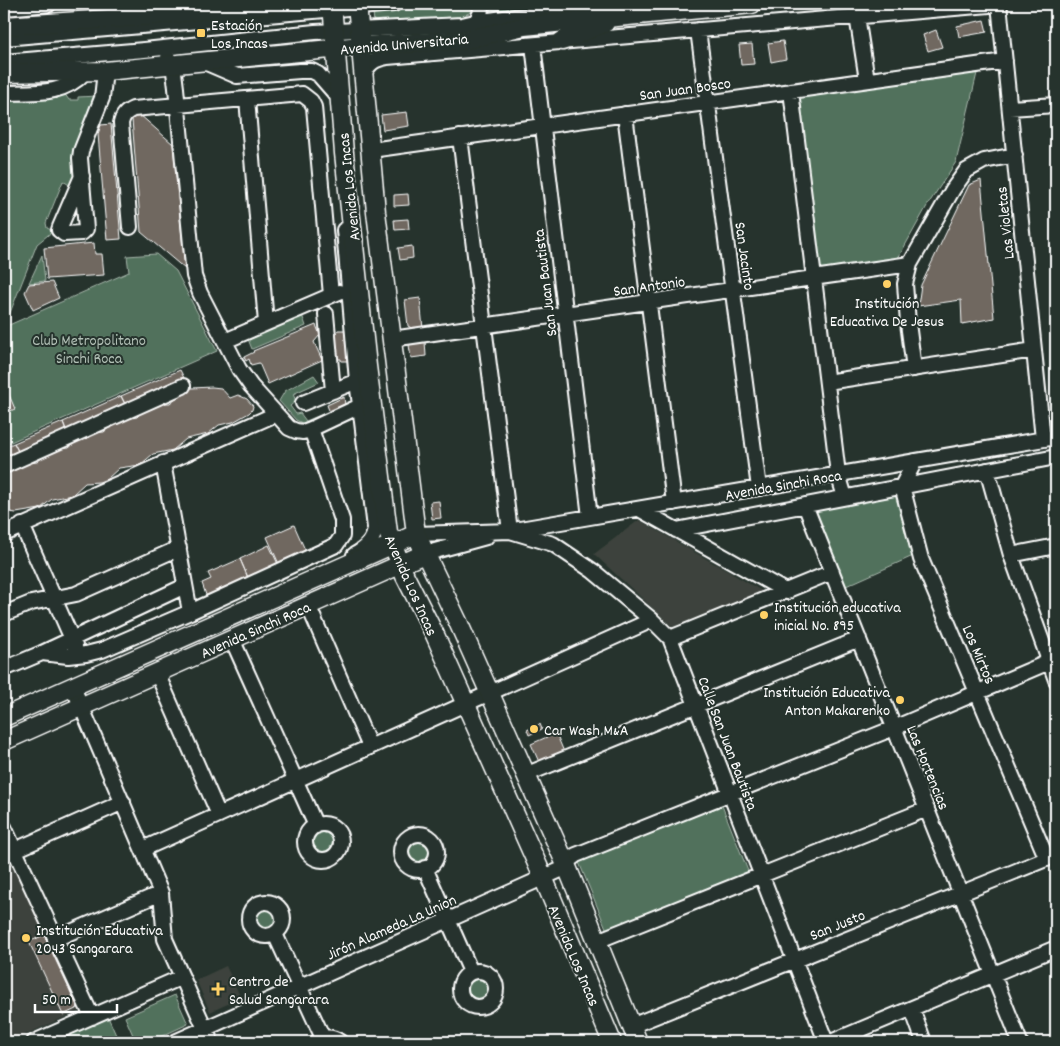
<svg xmlns="http://www.w3.org/2000/svg" width="1060" height="1046" font-family="Dekko,sans-serif">
<style>
.built{fill:#3c433c}
.green{fill:#51715b;stroke:#a8b8ad}
.building{fill:#706860;stroke:#fff}
.lines{fill:none;stroke-linecap:round;stroke-linejoin:round}
.minor-casing{stroke:#fff;stroke-width:18}
.major-casing{stroke:#fff;stroke-width:21}
.minor{stroke:#26332d;stroke-width:14}
.major{stroke:#26332d;stroke-width:18}
.poi-dot{fill:#ffd166;stroke:#26332d;stroke-width:2}
.labels{text-anchor:middle;stroke-width:4;stroke-linejoin:round;paint-order:stroke}
.poi-label{font-size:16px;fill:#fff;stroke:#26332d;text-anchor:start}
.street-label{font-size:16px;fill:#fff;stroke:#26332d}
.park-label{font-size:16px;fill:#b1bfb5;stroke:#26332d}
</style>
<rect width="100%" height="100%" fill="#26332d"/>
<filter id="ink" filterUnits="userSpaceOnUse"><feTurbulence type="fractalNoise" baseFrequency=".02" numOctaves="2"/><feDisplacementMap in="SourceGraphic" scale="10" xChannelSelector="R" yChannelSelector="G"/><feConvolveMatrix kernelMatrix="1 2 1 2 8 2 1 2 1" color-interpolation-filters="sRGB"/></filter>
<g filter="url(#ink)">
<!-- built -->
<path class="built" d="M639,520L762,591L673,627L594,554Z
M13,863L81,1010L9,1042H4V867Z
M226,966L241,998L210,1012L196,980Z"/>
<!-- green -->
<path class="green" d="M427,4H470L472,9L471,12L461,17L374,24L373,11Z
M491,4H612L490,15Z
M978,69L956,162L927,206L897,260L820,271L798,96Z
M64,93L69,100H78V97L97,96L71,186L63,181L46,223L47,228L53,231L37,244L6,323L9,325L129,272L127,256L156,254L176,271L217,351L4,445V99Z
M42,255L45,281L29,283Z
M302,315L306,326L252,349L248,339Z
M314,375L319,382L293,394L296,401L290,406L296,414L300,413L306,421L325,413L326,415L302,423L296,420L279,401L285,391Z
M893,488L913,556L846,586L836,565L813,504Z
M721,803L750,876L608,933L578,860Z
M308 842a15 15 0 1 1 30 0a15 15 0 1 1-30 0Z
M405 851a14 14 0 1 1 28 0a14 14 0 1 1-28 0Z
M252 919a14 14 0 1 1 28 0a14 14 0 1 1-28 0Z
M464 989a14 14 0 1 1 28 0a14 14 0 1 1-28 0Z
M175,995L188,1024L149,1042H136L125,1017Z
M108,1017L119,1042H52Z"/>
<!-- building -->
<path class="building" d="M984,20L987,32L959,37L957,26Z
M936,30L942,47L928,51L923,35Z
M783,41L786,59L771,62L768,43Z
M752,44L754,64L741,65L739,45Z
M131,107L173,144L185,269L141,232Z
M407,112L409,126L383,130L381,115Z
M111,124L121,239L107,240L98,134L101,125Z
M981,180L994,318L962,324L961,300L918,306L921,285L969,185Z
M408,194L409,205L394,206V195Z
M408,219L409,229L395,230L394,220Z
M94,243L95,254H102L104,275L47,279L44,248Z
M412,246L413,258L400,260L398,248Z
M52,282L59,298L33,310L25,292L29,284Z
M420,298L423,329L415,330L408,326L405,300Z
M316,325L320,335L314,342L322,360L268,384L259,363L251,365L249,359L246,361L244,357L254,352L253,351Z
M338,330H345L348,361H341V359H336L334,338Z
M425,341L426,356L411,358L409,345L413,342Z
M180,370L184,378L125,404L121,396Z
M212,387L221,388L230,398L238,395L247,399L253,406L252,410L249,413L233,422L219,425L208,434L186,439L173,450L153,454L140,465L119,468L107,479L99,482L85,483L72,495L52,499L40,509L16,513L4,511V477L16,465L37,462L49,452L57,449L69,448L77,441L91,433L104,432L111,426L125,419L137,417L143,411L158,403H170L184,391L192,388Z
M7,390L15,409L5,413L4,392Z
M121,396L125,404L66,430L63,422Z
M344,397L345,405L330,413L327,405Z
M63,422L66,430L18,451L14,443Z
M14,443L18,451L4,457V447Z
M439,501L441,518L432,519L430,502Z
M294,525L306,552L279,564L267,537Z
M269,545L279,566L249,580L240,559Z
M240,559L249,580L207,598L202,583L211,579L208,573Z
M540,724L542,729L529,735L527,730Z
M556,733L564,752L539,762L531,744Z
M44,935L78,1008L63,1015L29,942Z"/>
<g class="lines">
<defs>
<path id="minor" d="M999,4L1043,439
M4,8L49,4
M857,16L867,80
M475,22C480,16 482,12 480,4
M698,30L759,488
M4,38L394,4
M533,45L590,517
M168,58L173,64L176,88L194,276L200,293L239,369L251,386L289,428L296,431L303,432L311,429L360,406
M202,61L237,76L300,71H312L318,74L339,98
M4,62L144,50L315,32L462,25L475,22L504,18L652,4
M363,76C368,64 374,59 387,57L1001,4
M791,91L838,474L845,497
M4,93C33,92 63,96 84,73
M247,99L266,323
M1010,108L1056,105
M625,114L674,503
M460,137L510,531
M371,150L1005,61
M82,176L60,227L59,230L64,234L82,233L86,229L80,158L81,151L102,98L105,71
M130,227L121,123C123,115 126,112 133,109L302,94L311,101L314,107L331,295
M344,230L357,381L375,528C374,541 366,549 354,555
M326,314L333,391
M392,339L910,264
M225,341L339,292
M914,369L908,323L905,284L910,264L953,189L966,171L984,161L1015,155
M827,382L1034,350
M303,403L357,381
M915,461L902,486L921,559L1047,859
M163,463L190,612
M4,466L183,386
M987,470L1011,555L1056,680
M805,505L1020,1042
M639,509L787,592
M22,525L75,646
M514,530L1056,437
M676,530L1056,457
M4,534L276,414
M416,534L510,531L553,544L593,571L652,620L670,638L826,1042
M424,554L486,537
M1011,555L1056,546
M308,605L370,747
M4,614L31,603L76,594L179,548
M670,638L832,572
M232,639L316,826
M42,653L185,586
M4,669L42,653L68,656L86,654L102,650L190,612L336,545L342,536V520L311,429
M157,673L219,815
M73,687L161,893L165,939L211,1042
M525,775L859,639
M305 842a18 18 0 1 1 36 0a18 18 0 1 1-36 0Z
M4,827L92,1017
M401 852a18 18 0 1 1 36 0a18 18 0 1 1-36 0Z
M143,849L652,620
M4,855L123,802
M565,863L576,855L894,728L1049,662
M425,868L471,972
M249 919a17 17 0 1 1 34 0a17 17 0 1 1-34 0Z
M275,934L323,1038
M55,939L161,893
M597,941L927,809
M460 989a18 18 0 1 1 36 0a18 18 0 1 1-36 0Z
M912,1009L924,1042
M631,1026L1056,855
M34,1042L182,977
M175,1042L567,867
M317,1042C324,1036 332,1036 340,1042
M831,1042L1056,948"/>
<path id="major" d="M332,4L344,153L367,366L388,532L405,576L435,635L543,877L612,1042
M357,4L376,212L416,534L459,624L567,867L638,1042
M4,26L138,17L273,4
M562,41L605,23
M4,73L105,71L361,46L465,40L524,26L752,4
M4,717L416,534
M4,741L424,554"/>
</defs>
<!-- minor casing -->
<use href="#minor" class="minor-casing"/>
<!-- major casing -->
<use href="#major" class="major-casing"/>
<!-- minor -->
<use href="#minor" class="minor"/>
<!-- major -->
<use href="#major" class="major"/>
</g>
</g>
<!-- markers -->
<g class="poi-dot">
<rect x="196" y="28" width="10" height="10" rx="2.5"/>
<circle cx="887" cy="284" r="5"/>
<circle cx="764" cy="615" r="5"/>
<circle cx="900" cy="700" r="5"/>
<circle cx="534" cy="729" r="5"/>
<circle cx="26" cy="938" r="5"/>
<path d="M215.5 981.5h5v5h5v5h-5v5h-5v-5h-5v-5h5z"/>
</g>
<g class="labels">
<!-- poi labels -->
<g class="poi-label">
<text x="211" y="30">Estación<tspan x="211" dy="18">Los Incas</tspan></text>
<text x="887" y="308" text-anchor="middle">Institución<tspan x="887" dy="18">Educativa De Jesus</tspan></text>
<text x="774" y="612">Institución educativa<tspan x="774" dy="18">inicial No. 895</tspan></text>
<text x="890" y="697" text-anchor="end">Institución Educativa<tspan x="890" dy="18">Anton Makarenko</tspan></text>
<text x="544" y="735">Car Wash M&amp;A</text>
<text x="36" y="935">Institución Educativa<tspan x="36" dy="18">2043 Sangarara</tspan></text>
<text x="229" y="986">Centro de<tspan x="229" dy="18">Salud Sangarara</tspan></text>
</g>
<!-- street labels -->
<g class="street-label">
<text transform="translate(404 43) rotate(-5)" y="6">Avenida Universitaria</text>
<text transform="translate(685 88) rotate(-8)" y="6">San Juan Bosco</text>
<text transform="translate(348 187) rotate(-96)" y="6">Avenida Los Incas</text>
<text transform="translate(1004 223) rotate(-96)" y="6">Las Violetas</text>
<text transform="translate(746 256) rotate(82)" y="6">San Jacinto</text>
<text transform="translate(544 283) rotate(-97)" y="6">San Juan Bautista</text>
<text transform="translate(649 285) rotate(-8)" y="6">San Antonio</text>
<text transform="translate(783 484) rotate(-10)" y="6">Avenida Sinchi Roca</text>
<text transform="translate(412 585) rotate(66)" y="6">Avenida Los Incas</text>
<text transform="translate(255 629) rotate(-24)" y="6">Avenida Sinchi Roca</text>
<text transform="translate(980 654) rotate(67)" y="6">Los Mirtos</text>
<text transform="translate(729 743) rotate(69)" y="6">Calle San Juan Bautista</text>
<text transform="translate(929 767) rotate(68)" y="6">Las Hortencias</text>
<text transform="translate(837 924) rotate(-22)" y="6">San Justo</text>
<text transform="translate(391 926) rotate(-24)" y="6">Jirón Alameda La Union</text>
<text transform="translate(575 955) rotate(67)" y="6">Avenida Los Incas</text>
</g>
<!-- park labels -->
<g class="park-label">
<text x="89" y="345">Club Metropolitano<tspan x="89" dy="18">Sinchi Roca</tspan></text>
</g>
</g>
<!-- margin -->
<rect width="1060" height="1046" fill="none" stroke="#26332d" stroke-width="20"/>
<rect x="10" y="10" width="1040" height="1026" fill="none" stroke="#fff" stroke-width="2" filter="url(#ink)"/>
<!-- scale -->
<path d="M35 1004v8h82v-8" fill="none" stroke="#ffffff" stroke-width="2.5"/>
<text x="42" y="1004" font-size="15" fill="#ffffff" stroke="#26332d" stroke-width="4" paint-order="stroke">50 m</text>
</svg>
